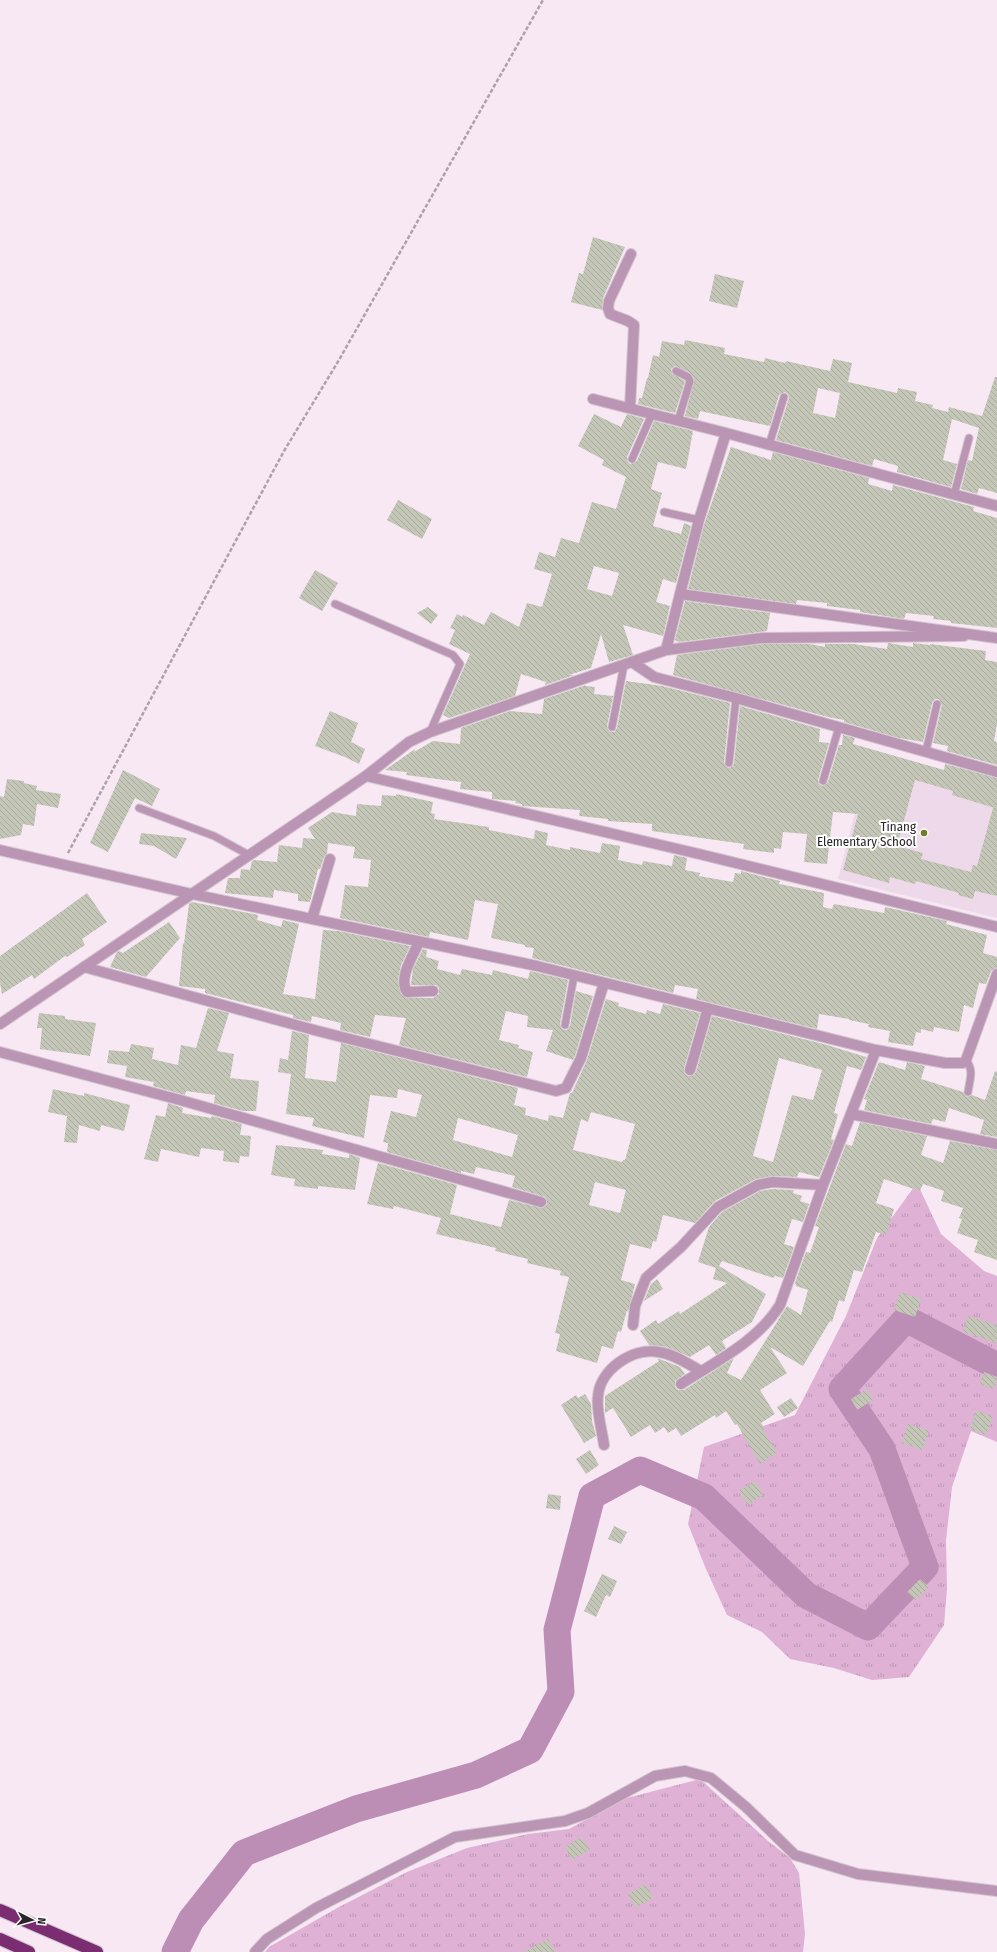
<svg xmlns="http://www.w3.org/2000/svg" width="997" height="1952" font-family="'Fira Sans Condensed',sans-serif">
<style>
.built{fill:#eed9ea}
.grass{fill:url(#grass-tufts)}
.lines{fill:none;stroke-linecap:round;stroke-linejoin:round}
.river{stroke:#bd8eb5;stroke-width:27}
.building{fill:url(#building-back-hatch);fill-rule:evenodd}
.service-casing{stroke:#d2c5cf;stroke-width:9}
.minor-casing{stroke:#d2c5cf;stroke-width:12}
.tertiary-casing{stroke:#d2c5cf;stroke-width:12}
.motorway-casing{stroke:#d2c5cf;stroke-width:14}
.path{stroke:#ada2ab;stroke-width:2.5;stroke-dasharray:4 2;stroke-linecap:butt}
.service{stroke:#bb95b4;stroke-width:7}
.minor{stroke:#bb95b4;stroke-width:10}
.tertiary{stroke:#bb95b4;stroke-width:10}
.motorway{stroke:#7a2d71;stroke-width:12}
.poi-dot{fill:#737d29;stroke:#fff;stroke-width:1.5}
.labels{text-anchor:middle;stroke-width:4;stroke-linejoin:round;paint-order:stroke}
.poi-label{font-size:13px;fill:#292428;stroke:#fff;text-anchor:end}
</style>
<defs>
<pattern id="grass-tufts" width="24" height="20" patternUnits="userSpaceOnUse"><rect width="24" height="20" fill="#deb1d5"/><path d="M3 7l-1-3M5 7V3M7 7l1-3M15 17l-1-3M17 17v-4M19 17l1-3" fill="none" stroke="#be98b7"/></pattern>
<pattern id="building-back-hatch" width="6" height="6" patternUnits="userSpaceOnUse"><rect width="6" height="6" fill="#c4c7b7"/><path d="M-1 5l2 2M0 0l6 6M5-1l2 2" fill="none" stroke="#a8ab9d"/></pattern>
</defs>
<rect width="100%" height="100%" fill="#f7e8f4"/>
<!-- built -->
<path class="built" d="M871,751L997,786V918L838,879Z"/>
<!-- grass -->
<path class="grass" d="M917,1183L941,1234L984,1271L997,1276V1442L971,1431L952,1487L946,1540L947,1589L944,1625L909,1677L872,1680L834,1668L790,1659L762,1632L727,1615L706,1569L688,1524L704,1447L795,1415L846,1316L877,1238Z
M700,1779L768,1841L790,1858L799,1873L805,1934L803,1952H265L269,1947L339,1907L407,1872L467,1848L528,1834L569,1829L627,1798Z"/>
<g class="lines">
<!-- river -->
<path class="river" d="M175,1952L191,1920L244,1853L356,1809L476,1775L530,1750L561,1692L557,1630L592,1496L640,1470L704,1497L806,1595L868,1627L925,1567L882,1449L842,1389L906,1319L997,1366"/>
</g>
<!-- building -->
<path class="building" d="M593,237L625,247L603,298L602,310L571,302L579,273L583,274Z
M715,274L744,281L737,308L709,301Z
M685,340L725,348L724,354L764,362L765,358L785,363L786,361L830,371L833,359L852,363L848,382L897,393L898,388L917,392L915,401L933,405L932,408L948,412L949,407L982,416L995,377H997V493L979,488L977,494L961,489L968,460L972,461L979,428L952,419L943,460L957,464L951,487L897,472L898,466L874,459L872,466L776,440L789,398L788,394L785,392L779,395L770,426L700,411L698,419L685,416L694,379L690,373L675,366L671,369L672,373L685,381L675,413L638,404L639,398H642L647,378H648L653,355L659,357L662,341L684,345ZM818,388L840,393L835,418L813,413Z
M594,414L621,427L627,414L644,419L627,457L628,462L630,464L637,461L654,421L693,431L686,469L658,462L651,489L662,493L653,526L681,534L684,523L691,526L676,583L663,579L656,602L670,606L663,636L623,625L633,655L609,662L601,634L591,668L569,675H574L545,685L546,682L521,674L515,696L449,718L443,715L470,654L449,644L455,630L450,628L457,614L462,617L463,615L484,625L491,612L519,627L527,603L542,607L552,574L534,569L539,552L555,557L561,538L579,543L592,502L616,509L626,477L602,465L604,460L578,446ZM594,566L619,573L612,596L587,589Z
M731,447L771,460L773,452L869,478L868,484L892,491L893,485L974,507L973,511L997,518V628L951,623V621L933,619L934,616L906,613L904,619L860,612V610L827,606V603L797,600L796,604L688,589L704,525Z
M398,500L432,519L422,539L387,520Z
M315,570L338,583L322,611L299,598Z
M685,601L770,613L767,631L679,642L675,640Z
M428,607L438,615L431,624L417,613Z
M888,643L913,647V643L930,645V644L986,651L985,660L997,662V724L994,741L997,742V765L947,751L948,746L933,743L942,705L939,699H935L932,703L923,742L899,738L844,722V720L828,717L673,675L677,655L762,644H809L825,647V644H853L887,649Z
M626,681L662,686L730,703L724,762L728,768L731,767L734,764L740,706L820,729L819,742L829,743L818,780L819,784L822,786L828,782L839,745H842L843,735L855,738L853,744L944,770L945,764L997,778V896L975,891L973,899L958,895L959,893L916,881L915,884L890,877L889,883L843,870L858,814L833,812L827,864L804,862L807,834L783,832L781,849L774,848V853L743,849L744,844L652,831V824L608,821V819L579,816L580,810L522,806V804L515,803L516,801L492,799V792L460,789L461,782L406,775L407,772L385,770L415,749L414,752L433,741L460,744L461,728L510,711L542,714L544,699L586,685L585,686L595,687L594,694L613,696L607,726L609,731L614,732L617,728ZM915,780L953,791L952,795L995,808H993L977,866L973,865L971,872L921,859L923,853L897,846Z
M330,711L358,723L351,742L365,749L359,764L345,757L315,746Z
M123,770L160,789L152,806L135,798L108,852L90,843Z
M7,779L24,781V783L37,786L36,790L61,794L58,808L37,804L34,826L23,824L21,835L0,839V796L4,797Z
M396,794L433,802L431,813L435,814L434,819L489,827V830L534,839L535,830L548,833L546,845L570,850V847L600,853L602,843L620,846L618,860L642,865L643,861L672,866L674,855L687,858L685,870L700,873L699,876L733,882L735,873L741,874V871L780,881L779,884L824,893L823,907L832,909L834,904L884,913L885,907L947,921L946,924L987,935L983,953L997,957V968L991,971L986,984L979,983L973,1008L964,1005L959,1032L934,1027L933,1032L921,1029V1033L916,1032L913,1046L888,1042L890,1031L868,1027L869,1024L849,1020V1019L819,1014L817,1029L696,999L698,989L675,985L673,993L532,958L534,948L525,947V945L491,938L498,904L475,900L468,940L430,932L429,937L340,918L345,885L368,887L371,860L353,858L355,847L328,843L327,854L324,857L320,869H318L310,902L298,901V894L274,890L273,898L225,893L228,878H240L241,869L250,870L252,861L254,860L277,862L279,845L302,848L303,838L315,839L308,828L332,812L356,816L357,804L381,806L382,795L396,796Z
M141,833L187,838L176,859L154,846L139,844Z
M87,893L107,922L82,939L85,945L67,957L65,956L34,979L32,975L2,994L0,982V956Z
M192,902L258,915L257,920L281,927L283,920L299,924L283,994L315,999L323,930L338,931L410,946L401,965L398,979L401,994L407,998H433L439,994V988L436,985H411L413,969L423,949L427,950L426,957L439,961L437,969L460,975L462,969L492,975L493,970L528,979L530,971L568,980L560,1024L562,1029L567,1030L570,1026L576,991L593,996L575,1056L573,1060L546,1051L553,1030L527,1027L528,1016L506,1011L499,1040L519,1045L518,1048L533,1052L527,1077L399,1045L406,1018L375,1015L370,1037L340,1030L341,1023L312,1016L311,1022L293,1018V1015L205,993V989L179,986L183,943L184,944L189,904Z
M169,922L180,938L146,977L110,967L117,952L119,951L123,953Z
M606,999L619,1003L618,1006L646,1014L647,1010L660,1014L663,1004L700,1013L684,1068L685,1074L689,1076L694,1075L696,1072L712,1016L827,1045L866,1057L861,1070L847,1066L834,1113L838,1114L831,1139L834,1140L819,1177L799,1172L797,1177L772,1176L756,1179L715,1201L695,1223L663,1215L656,1242L653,1241L651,1249L630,1244L621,1280L635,1284L628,1312L627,1310L621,1332L618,1331L613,1349L602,1346L597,1363L556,1351L560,1334L555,1333L569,1277L560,1275L561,1271L527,1263L528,1259L495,1251L496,1248L436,1234L441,1218L394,1206L393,1209L367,1204L378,1163L457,1185L450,1214L501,1227L509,1200L542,1208L547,1204L545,1197L512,1187L515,1176L476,1167L474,1174L461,1171V1173L387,1152L388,1143L383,1142L391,1111L416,1117L422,1095L398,1089L397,1098L370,1095L364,1138L312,1126L314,1118L286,1114L291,1074L278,1072L280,1058L288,1060L292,1031L309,1035L305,1078L336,1082L341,1043L518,1088L514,1105L526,1108L525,1115L548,1121L549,1115L563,1118L570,1093H572L587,1060ZM779,1058L822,1070L813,1100L792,1095L773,1162L753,1156ZM591,1112L635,1124L625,1160H623L622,1162L573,1150L581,1119L588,1122ZM458,1118L518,1135L512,1157L453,1140ZM595,1182L626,1190L620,1213L589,1205Z
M208,1008L229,1013L217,1051L234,1054L230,1078L259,1081L256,1111H243L214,1103L215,1095L186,1091L185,1095L153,1086L154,1082L125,1077L127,1066L107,1063L109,1050L129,1052L131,1044L154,1048L152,1059L178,1065L181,1045L196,1048Z
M39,1013L65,1016V1019L96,1023L90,1056L40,1049L42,1028H37Z
M879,1062L905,1070L907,1062L925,1066L921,1079L963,1092L967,1097L972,1095L985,1100L995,1071L997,1072V1137L980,1134L984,1120L949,1108L945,1122L933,1119L931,1124L864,1110L867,1100L864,1099Z
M53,1089L84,1096V1093L130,1105L124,1131L101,1125L100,1131L79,1125L77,1143L64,1142L67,1116L48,1112Z
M168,1103L183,1108L182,1113L211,1118L212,1116L242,1124L240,1135L251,1136L249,1157L240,1156L239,1163L223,1161L224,1151L201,1148L199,1157L161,1149L158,1162L144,1159L156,1115L165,1117Z
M860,1122L927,1136L921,1155L943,1163L950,1141L997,1150V1260L974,1252L978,1240L957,1233L962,1219L959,1218L963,1208L941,1201L944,1191L923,1184L920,1191L884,1179L876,1203L894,1209L886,1235L876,1232L862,1272L854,1270L844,1302L839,1300L832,1322L830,1321L803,1366L770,1347L787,1373L760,1390L775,1414L761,1423L765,1429L763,1430L777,1452L760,1464L737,1424L735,1425L726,1411L716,1418L715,1415L681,1436L676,1428L668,1433L664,1427L655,1433L650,1425L631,1437L613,1408L605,1413V1396L659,1361L657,1358L680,1367L685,1374L675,1381V1387L678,1390H684L734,1358L727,1373L741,1380L787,1306L801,1315L808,1290L796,1286L795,1283L806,1252L810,1253L819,1227L815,1226L846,1144L852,1146Z
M276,1145L323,1150L322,1154L349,1158V1154L360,1158L355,1190L318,1186V1189L294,1186L295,1179L271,1175Z
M772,1189L794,1190L793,1193L802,1196L800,1201L809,1204L803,1222L792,1219L784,1244L794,1247L783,1278L775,1276L773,1278L722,1261L719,1266L766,1294L752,1322L722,1341L726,1348L716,1355L709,1345L690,1357L667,1347L649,1345L640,1331L656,1320L658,1324L679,1311L680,1314L727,1283L713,1279L716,1268L698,1262L709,1227L722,1212L760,1191Z
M657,1279L663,1289L644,1301L651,1284Z
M900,1292L921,1299L915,1317L894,1310Z
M968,1316L997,1325V1343L963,1332Z
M984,1372L997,1377L994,1389L980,1384Z
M867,1389L873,1400L857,1410L851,1399Z
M585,1394L591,1404L592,1421L596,1436L584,1443L561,1405L576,1395L578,1398Z
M791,1398L798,1408L784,1417L777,1407Z
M976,1411L993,1416L986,1435L970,1429Z
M908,1424L929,1431L922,1450L902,1443Z
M590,1450L599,1465L586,1474L576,1459Z
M755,1481L763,1495L748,1505L739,1491Z
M548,1494L561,1496L560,1510L546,1508Z
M614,1526L627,1532L621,1544L608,1539Z
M602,1574L617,1581L610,1597L606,1595L596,1617L584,1611Z
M920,1579L929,1587L916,1600L907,1592Z
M582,1837L590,1850L572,1860L565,1847Z
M646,1884L653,1898L636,1908L628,1894Z
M548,1939L555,1952H524Z"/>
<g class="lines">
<defs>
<path id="service" d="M676,371L688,377L690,381L678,421
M769,445L784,397
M632,459L652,414
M954,495L969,438
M664,512L699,520
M335,604L453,655L460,664L430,732
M612,727L624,665
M926,751L937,704
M729,763L736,698
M823,781L839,727
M139,808L214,836L249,855
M565,1025L574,976
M966,1060C974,1070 970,1079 968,1092"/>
<path id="minor" d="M593,399L726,433L997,506
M630,408L634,325L628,321L610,314L608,308L609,301L631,254
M680,594L699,520L726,433
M666,650L762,638L964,636
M632,662L654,677L736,698L997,772
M366,776L699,854L997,927
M0,850L192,894L537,966L876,1050L945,1063H963L966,1060L997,974
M312,919L330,859
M419,942C413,956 398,978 407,992L433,991
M84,967L314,1030L556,1091L566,1088L581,1058L604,983
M0,1052L180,1100L541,1202
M690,1070L708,1008
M851,1114L997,1144
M633,1325L635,1306L646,1278L681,1247L718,1207L758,1185L772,1182L823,1185
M681,1384C715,1362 758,1341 780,1305L823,1185L876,1050
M604,1445C602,1430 596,1411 598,1396C600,1370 632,1347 659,1352C674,1354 688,1364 701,1371
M255,1952L267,1939L316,1908L455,1837L565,1821L588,1813L655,1776L685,1771L711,1778L746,1807L795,1855L858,1874L997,1891"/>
<path id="tertiary" d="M0,1024L366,776L409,742L430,732L666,650L680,594L997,638"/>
<path id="motorway" d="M0,1910L97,1952
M0,1939L29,1952"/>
</defs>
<!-- service casing -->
<use href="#service" class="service-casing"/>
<!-- minor casing -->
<use href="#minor" class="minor-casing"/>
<!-- tertiary casing -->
<use href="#tertiary" class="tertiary-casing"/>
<!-- motorway casing -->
<use href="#motorway" class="motorway-casing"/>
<!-- path -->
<path class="path" d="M68,853L284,451L339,360L543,0"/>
<!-- service -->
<use href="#service" class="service"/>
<!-- minor -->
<use href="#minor" class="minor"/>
<!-- tertiary -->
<use href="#tertiary" class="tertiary"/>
<!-- motorway -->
<use href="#motorway" class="motorway"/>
</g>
<!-- markers -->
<circle class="poi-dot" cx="924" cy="833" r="4"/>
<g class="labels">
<!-- poi labels -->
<g class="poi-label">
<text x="916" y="831">Tinang<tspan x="916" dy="15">Elementary School</tspan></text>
</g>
</g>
<!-- north arrow -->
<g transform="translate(32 1920) rotate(96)" stroke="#ffffff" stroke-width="3" paint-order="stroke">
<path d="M0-3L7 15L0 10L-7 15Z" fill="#292428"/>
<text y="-6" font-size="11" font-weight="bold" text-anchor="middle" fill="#292428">N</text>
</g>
</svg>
